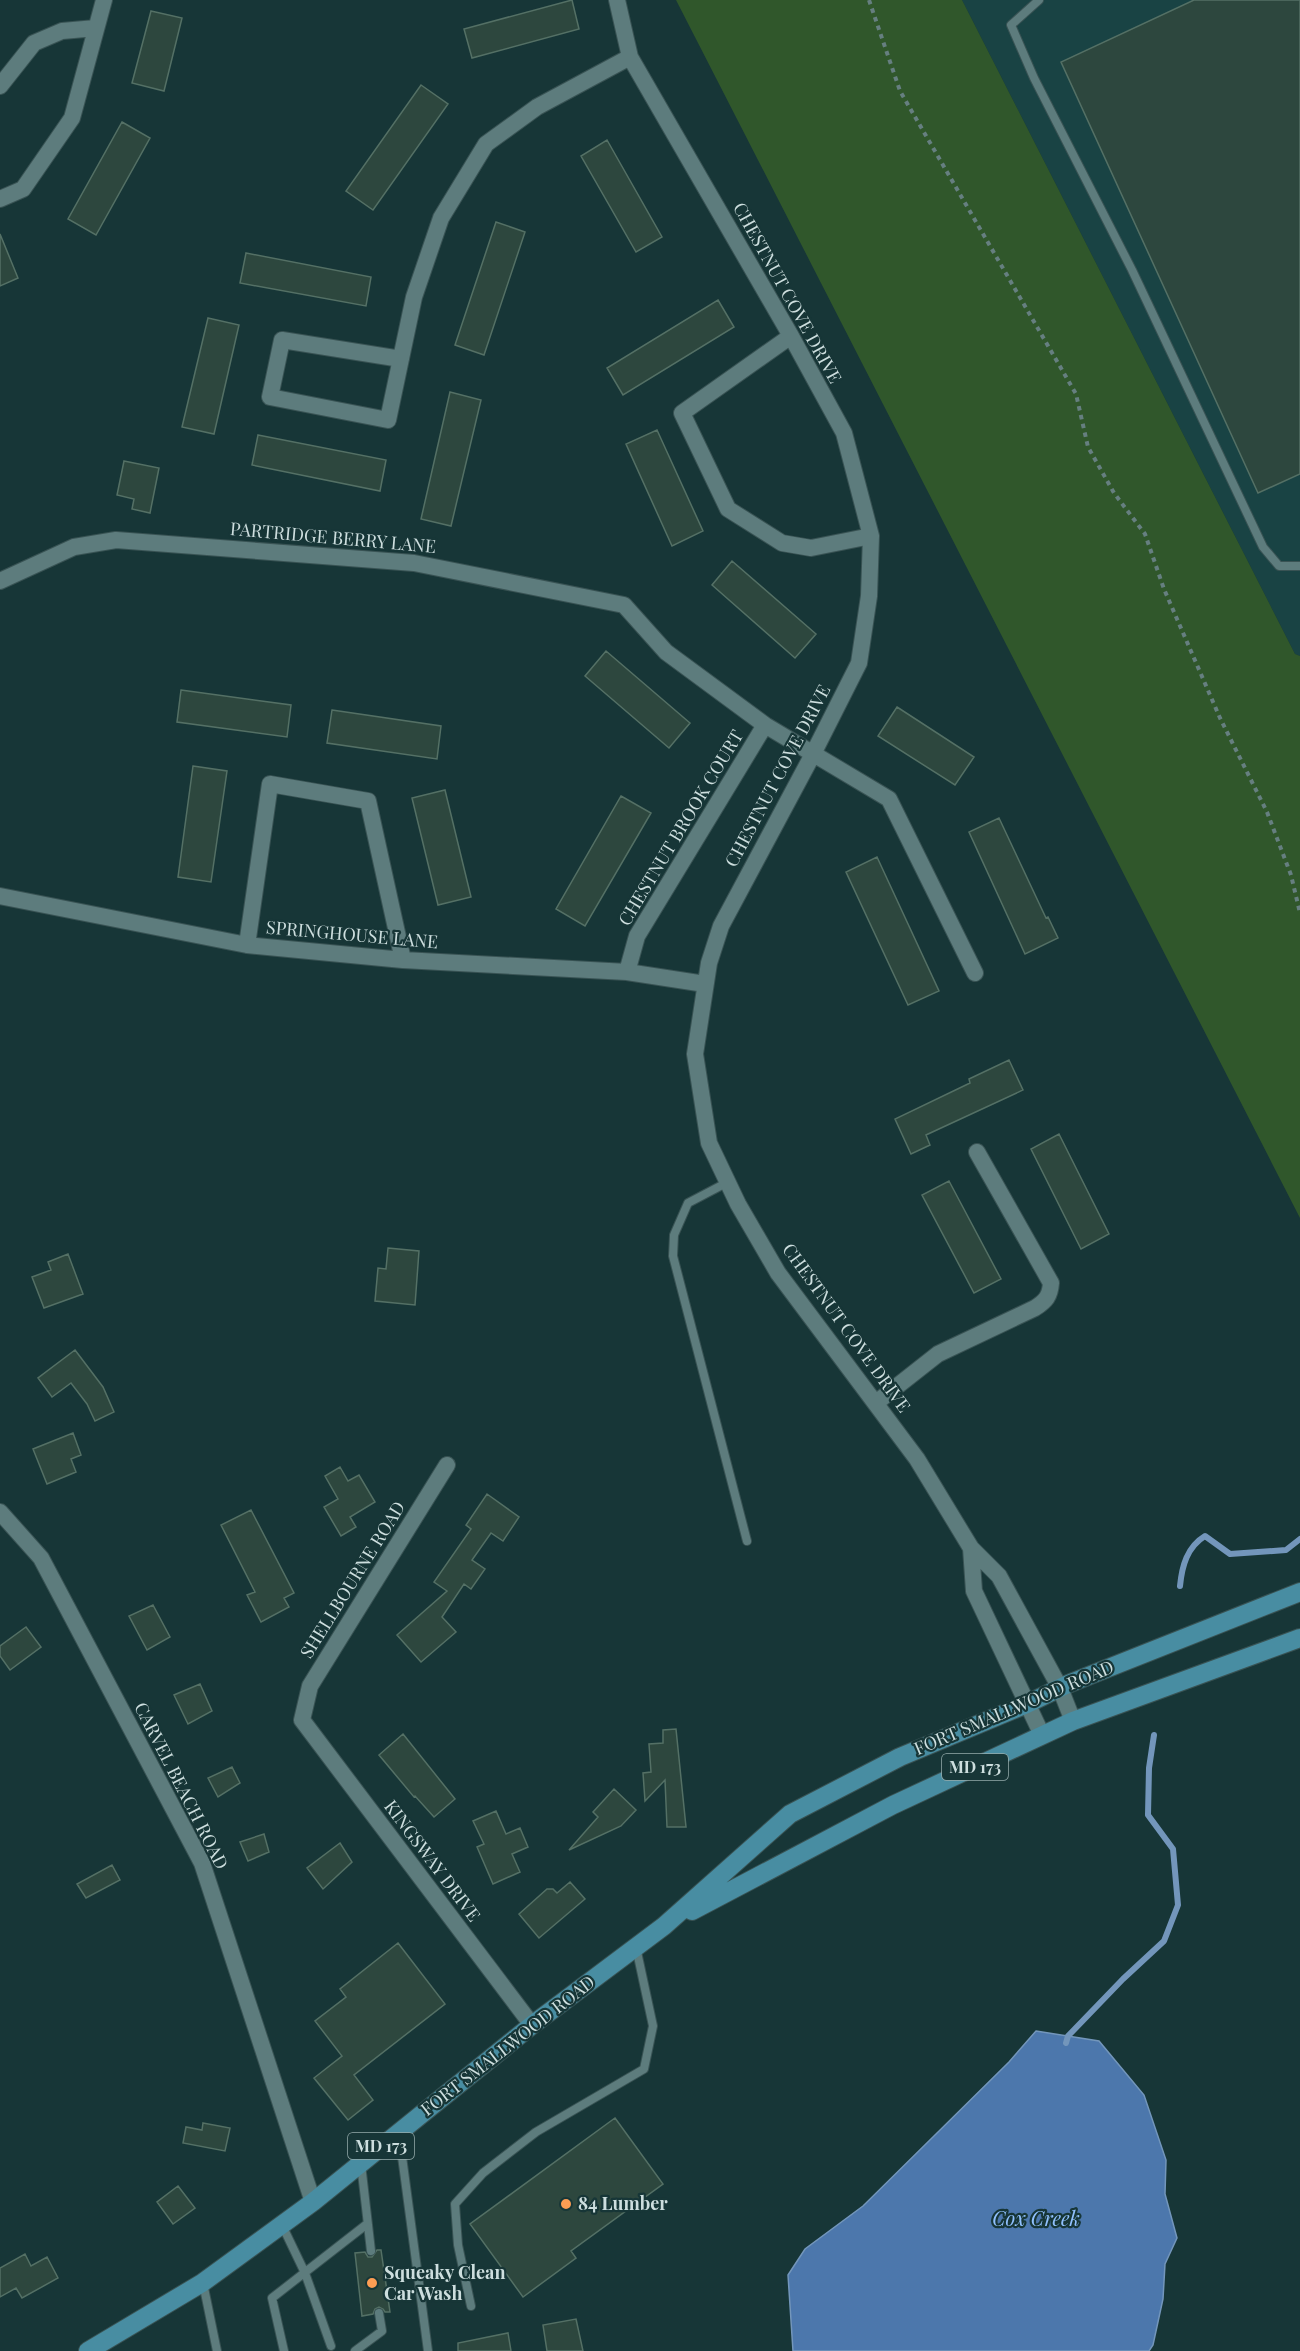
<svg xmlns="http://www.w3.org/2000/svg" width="1300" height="2351" font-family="'Playfair Display',serif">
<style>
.built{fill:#194344}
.green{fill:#30572b}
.water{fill:#4c77ac;stroke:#7396bb;stroke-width:1.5}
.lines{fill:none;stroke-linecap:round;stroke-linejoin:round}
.stream{stroke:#7396bb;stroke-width:6}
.building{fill:#2d473e;stroke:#547065;stroke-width:1.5}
.service-casing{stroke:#395354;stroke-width:10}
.minor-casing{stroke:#395354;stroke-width:18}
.primary-casing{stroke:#395354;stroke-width:20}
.path{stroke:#667f80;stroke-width:4;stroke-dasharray:4.5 4.5;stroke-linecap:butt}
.service{stroke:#5d7c7d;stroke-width:8}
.minor{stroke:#5d7c7d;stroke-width:16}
.primary{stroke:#488da2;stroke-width:18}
.poi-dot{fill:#fc9d53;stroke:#173637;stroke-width:2}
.labels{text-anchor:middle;stroke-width:4.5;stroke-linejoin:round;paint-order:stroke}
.shield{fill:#173637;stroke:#96acac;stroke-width:1.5}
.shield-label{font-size:16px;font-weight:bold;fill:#cddede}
.street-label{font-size:18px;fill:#cddede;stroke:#173637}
.poi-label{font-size:18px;font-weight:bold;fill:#cddede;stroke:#173637;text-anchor:start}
.water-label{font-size:20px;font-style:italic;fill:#91c1fe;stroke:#173637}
</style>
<rect width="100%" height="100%" fill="#173637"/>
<!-- built -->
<path class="built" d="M962,0H1300V656L1295,654Z"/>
<!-- green -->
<path class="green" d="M676,0H962L1295,654L1300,656V1218Z"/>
<!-- water -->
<path class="water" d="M1036,2031L1099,2041L1144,2095L1166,2160L1165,2194L1177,2238L1165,2264L1163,2299L1153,2345L1149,2351H793L788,2275L805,2249L863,2206L1009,2062Z"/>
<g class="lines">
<!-- stream -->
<path class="stream" d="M1180,1586C1182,1566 1187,1547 1205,1536L1230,1554L1286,1550L1300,1539
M1066,2043L1068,2036L1123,1979L1164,1941L1178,1905L1173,1849L1148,1815L1149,1768L1154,1735"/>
</g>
<!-- building -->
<path class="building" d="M572,0L579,29L472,58L464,29Z
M1194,0H1300V474L1258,493L1061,62Z
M151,11L182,18L164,91L132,83Z
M421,85L448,104L373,210L346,191Z
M122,122L150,138L96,235L68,219Z
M607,140L662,237L636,252L581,156Z
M496,222L525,232L484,355L455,345Z
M0,234L18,278L0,286Z
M246,253L371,277L366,306L240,283Z
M718,300L734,327L623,395L607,368Z
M208,318L239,325L214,434L182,427Z
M450,392L481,400L451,526L421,519Z
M657,430L703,531L672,546L626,444Z
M258,435L386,460L380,491L252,465Z
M124,461L159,468L150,513L132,509L134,499L117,495Z
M732,561L816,634L795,658L712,585Z
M606,651L690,723L669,748L585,676Z
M181,690L291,705L287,737L177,722Z
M897,707L974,757L955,785L878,736Z
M332,710L441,726L437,759L327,743Z
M193,766L227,771L211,882L178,877Z
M445,790L471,897L438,905L412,798Z
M621,796L651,813L585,926L556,909Z
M999,818L1046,918L1048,917L1058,938L1025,954L969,832Z
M877,857L939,991L908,1005L846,872Z
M1009,1060L1023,1090L926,1135L930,1145L911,1154L895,1119L970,1083L969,1079Z
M1059,1134L1109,1234L1081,1249L1031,1149Z
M949,1181L1001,1279L974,1293L922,1195Z
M388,1248L419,1251L415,1305L375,1301L378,1268L386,1269Z
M68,1254L83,1294L44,1308L32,1277L51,1270L48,1262Z
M75,1350L103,1387L114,1412L95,1421L87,1404L71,1383L52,1397L38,1378Z
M73,1433L81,1455L71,1459L76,1472L47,1484L33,1449Z
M340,1467L348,1481L359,1475L375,1502L350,1517L356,1527L341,1536L324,1507L338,1499L325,1476Z
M487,1494L519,1517L503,1541L491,1533L472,1560L485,1569L471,1589L464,1584L442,1617L456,1632L421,1662L397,1635L447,1591L434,1582L471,1529L466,1525Z
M251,1510L294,1593L284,1598L289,1607L261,1622L247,1595L255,1592L221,1525Z
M153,1605L170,1637L147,1650L129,1616Z
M26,1627L41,1647L10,1670L0,1656V1646Z
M200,1684L212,1711L188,1724L174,1695Z
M676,1729L686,1827H667L665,1780L645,1801L643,1773L651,1772L649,1744L663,1743V1730Z
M403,1734L455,1799L434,1817L415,1796L414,1797L379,1755Z
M232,1767L240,1783L218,1797L208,1778Z
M614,1789L636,1810L621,1826L569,1850L598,1817L593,1812Z
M496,1811L506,1834L520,1828L528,1847L512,1854L520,1872L493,1884L477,1847L484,1844L473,1821Z
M264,1834L269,1852L248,1861L240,1842Z
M340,1843L352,1862L323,1889L307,1868Z
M112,1865L120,1880L86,1898L77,1884Z
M570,1882L585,1899L539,1938L519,1914L547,1889H553L557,1893Z
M398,1943L445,2004L354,2075L373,2100L348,2120L314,2078L342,2056L315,2021L346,1997L340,1989Z
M615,2118L663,2184L571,2251L576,2258L523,2297L470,2224Z
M203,2123L230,2128L225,2151L183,2143L186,2127L202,2130Z
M178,2186L195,2208L173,2224L157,2202Z
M377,2250H381L390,2312H385L383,2309L379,2307L375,2309L373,2314L362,2316L355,2253L365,2252L368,2257H372Z
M25,2254L31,2266L47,2257L58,2278L22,2298L16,2288L0,2297V2268Z
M576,2319L583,2351H547L543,2325Z
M508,2333L511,2351H458V2343Z"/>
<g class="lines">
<defs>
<path id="service" d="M1039,0L1011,25L1034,78L1132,270L1263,547L1279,566H1300
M728,1182L688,1203L674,1235L673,1256L747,1541
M399,2134L428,2351
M361,2164L371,2251
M282,2225L305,2273L331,2346
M203,2283L217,2351
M471,2306L458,2245L455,2204L483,2173L536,2132L644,2069L653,2026L636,1947
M284,2351L272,2298L367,2224
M355,2351L382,2331L379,2313"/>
<path id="minor" d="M617,0L630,57L791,336L844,433L871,536L869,596L859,663L813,754L721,926L709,963L695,1054L709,1143L738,1204L778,1273L917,1459L971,1548L999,1576L1060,1688L1073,1721
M0,86L34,43L62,31L96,28
M0,199L23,189L72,118L104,0
M791,336L682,413L728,509L782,543L811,548L871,536
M401,359L282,340L270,397L388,420L414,297L441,218L486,144L537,107L630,57
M0,581L74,547L116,540L414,563L624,605L666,652L765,725
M0,896L247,945L403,960L627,972L705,984
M247,945L270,784L368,801L403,960
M627,972L637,936L765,725L889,799L975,973
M877,1402L938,1354L1035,1308C1046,1301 1050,1296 1051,1283L977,1152
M447,1465L310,1686L302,1720L532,2025
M0,1512L41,1558L202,1863L313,2202
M971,1548L974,1591L1042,1735"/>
<path id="primary" d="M692,1911L893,1805L1073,1721L1300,1638
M88,2351L202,2283L313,2202L532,2025L664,1926L790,1814L900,1757L1027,1704L1068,1684L1300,1592"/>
</defs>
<!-- service casing -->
<use href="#service" class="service-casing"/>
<!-- minor casing -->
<use href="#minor" class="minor-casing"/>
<!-- primary casing -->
<use href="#primary" class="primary-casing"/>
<!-- path -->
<path class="path" d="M869,0L900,91L1076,394L1088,447L1114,493L1145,534L1164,589L1220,718L1267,812L1291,875L1300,913"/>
<!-- service -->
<use href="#service" class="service"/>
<!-- minor -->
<use href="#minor" class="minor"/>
<!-- primary -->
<use href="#primary" class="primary"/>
</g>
<!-- markers -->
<g class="poi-dot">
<circle cx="566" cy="2204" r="6"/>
<circle cx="372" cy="2283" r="6"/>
</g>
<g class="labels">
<!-- shield labels -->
<g class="shield">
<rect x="942" y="1754" width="66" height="26" rx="4.5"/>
<rect x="348" y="2133" width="66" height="26" rx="4.5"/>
</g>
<g class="shield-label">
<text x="975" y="1773">MD 173</text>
<text x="381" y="2152">MD 173</text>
</g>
<!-- street labels -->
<g class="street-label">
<text transform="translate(787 293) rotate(61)" y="6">CHESTNUT COVE DRIVE</text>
<text transform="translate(333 538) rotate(5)" y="6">PARTRIDGE BERRY LANE</text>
<text transform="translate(778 776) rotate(-62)" y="6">CHESTNUT COVE DRIVE</text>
<text transform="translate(681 828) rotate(-59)" y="6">CHESTNUT BROOK COURT</text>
<text transform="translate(352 935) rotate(5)" y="6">SPRINGHOUSE LANE</text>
<text transform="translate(846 1328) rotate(54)" y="6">CHESTNUT COVE DRIVE</text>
<text transform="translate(353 1580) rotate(-58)" y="6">SHELLBOURNE ROAD</text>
<text transform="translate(1014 1708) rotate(-23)" y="6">FORT SMALLWOOD ROAD</text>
<text transform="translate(181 1786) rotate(63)" y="6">CARVEL BEACH ROAD</text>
<text transform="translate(432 1861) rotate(53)" y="6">KINGSWAY DRIVE</text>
<text transform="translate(508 2046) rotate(-38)" y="6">FORT SMALLWOOD ROAD</text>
</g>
<!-- poi labels -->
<g class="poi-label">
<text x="578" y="2210">84 Lumber</text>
<text x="384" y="2279">Squeaky Clean<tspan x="384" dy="21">Car Wash</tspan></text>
</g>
<!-- water labels -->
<g class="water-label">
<text x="1036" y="2226">Cox Creek</text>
</g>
</g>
</svg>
